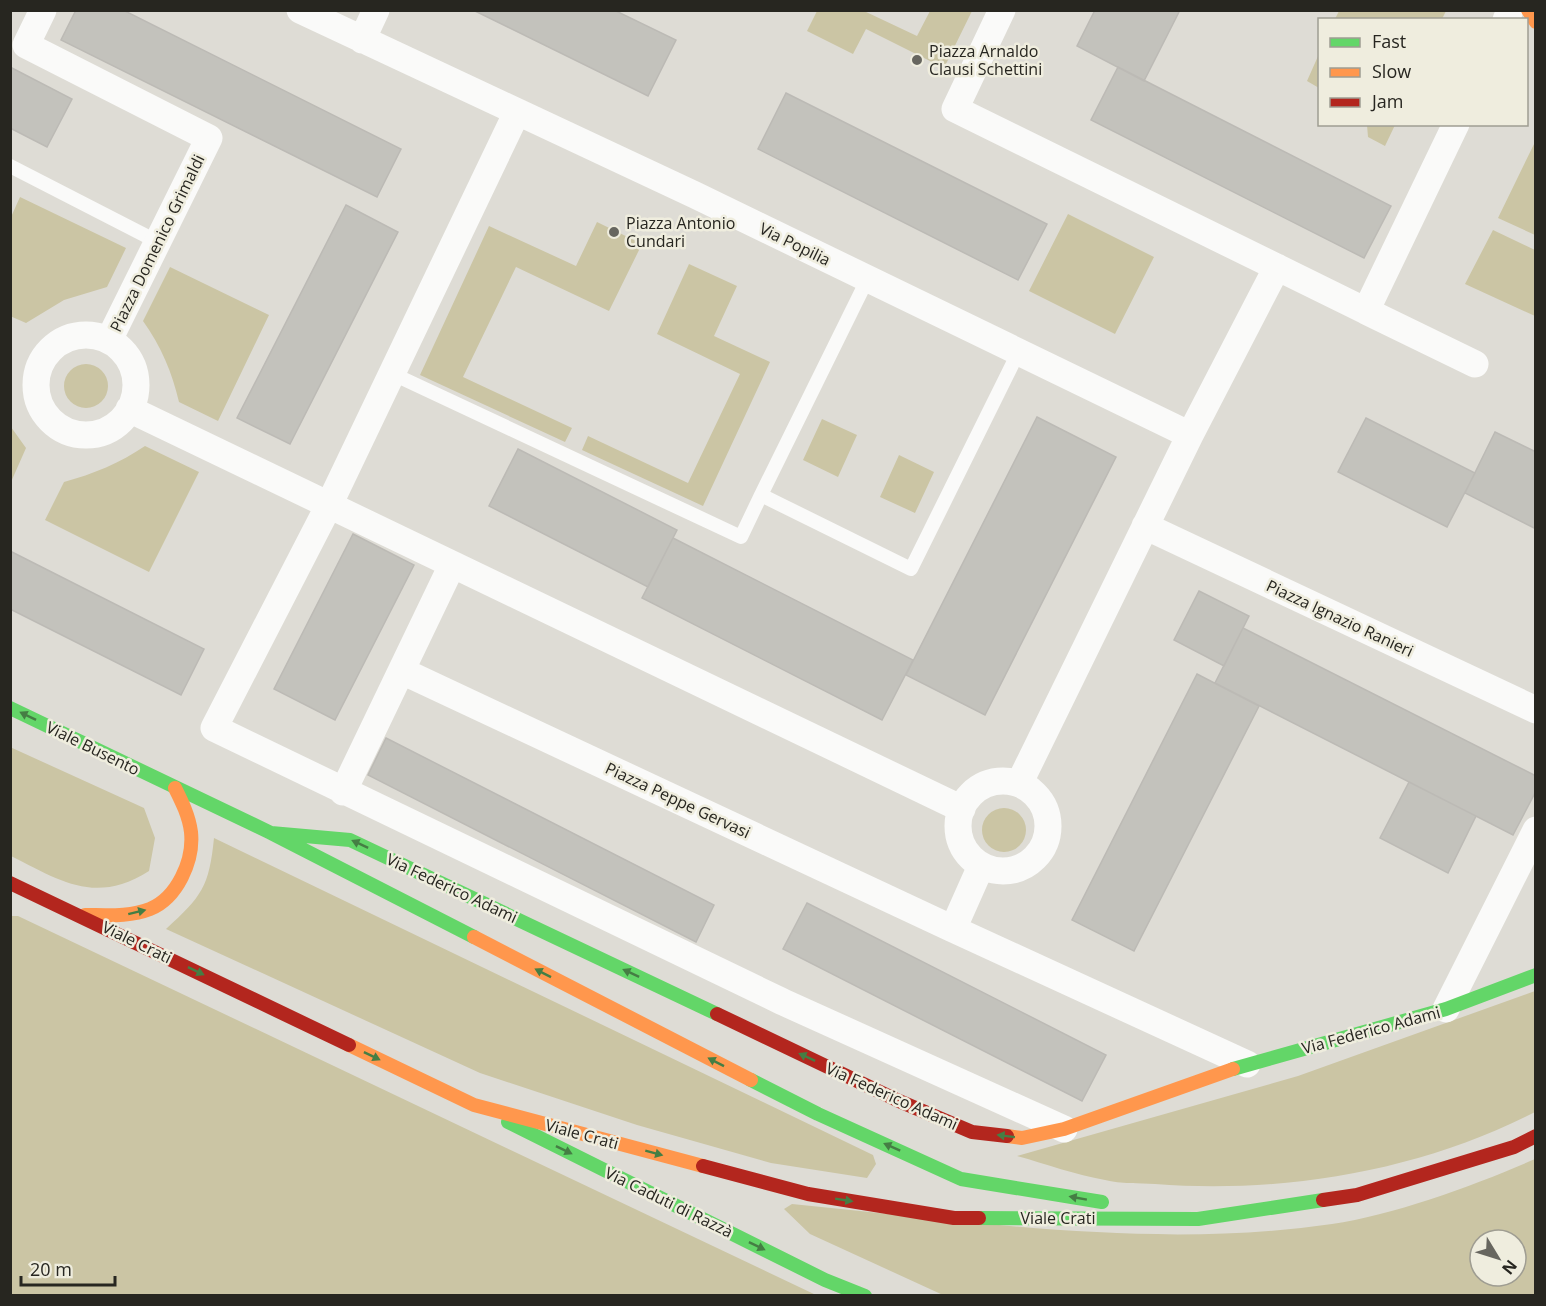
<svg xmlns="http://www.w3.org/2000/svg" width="1546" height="1306" font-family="'Open Sans',sans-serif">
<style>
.green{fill:#cbc5a4;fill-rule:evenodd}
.building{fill:#c3c2bc;stroke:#bcbab5;stroke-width:1.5}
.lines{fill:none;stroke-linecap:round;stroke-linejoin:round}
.lane{stroke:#fafaf9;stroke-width:14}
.street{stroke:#fafaf9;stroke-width:27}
.fast{stroke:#63d668;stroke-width:14}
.slow{stroke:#ff974d;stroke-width:14}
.jam{stroke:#b3261e;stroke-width:14}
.oneway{fill:#457e44}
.poi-dot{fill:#67665f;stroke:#efedde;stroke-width:2}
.labels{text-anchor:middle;stroke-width:5;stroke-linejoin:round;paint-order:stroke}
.poi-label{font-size:16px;fill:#272620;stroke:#efedde;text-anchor:start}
.street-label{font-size:16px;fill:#272620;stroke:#efedde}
</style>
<rect width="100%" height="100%" fill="#dedcd5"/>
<!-- green -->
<path class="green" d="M817,11H864L917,36L930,11H972L944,68L866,29L853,54L807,31Z
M1339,11V10L1446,11L1442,19H1335Z
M1319,54V88L1307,81Z
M1367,125H1395L1385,146L1368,137Z
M1535,142V235L1498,218Z
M20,197L126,248L107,287L64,300L26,323L10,316L11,217Z
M1068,214L1154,257L1115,334L1029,291Z
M597,222L642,244L609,311L516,267L463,377L572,428L565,442L420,375L489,226L576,266Z
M1493,230L1535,250V316L1465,284Z
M689,264L737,286L714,336L770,362L703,506L582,450L588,436L688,483L740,374L657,334Z
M170,267L269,315L218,421L179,402C172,372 161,346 143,321Z
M64 386a22 22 0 1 1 44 0a22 22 0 1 1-44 0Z
M822,419L857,435L838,477L803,460Z
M11,427L26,448L11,482Z
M145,446L199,472L149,572L45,520L64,482C93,474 120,463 145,446Z
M899,455L934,472L915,513L880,497Z
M10,747L144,808L155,838L149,871C95,905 61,881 11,856Z
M982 830a22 22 0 1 1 44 0a22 22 0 1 1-44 0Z
M214,838L873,1155L876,1164L867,1178L771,1163L637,1125L480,1073L166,929C202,896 209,887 214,838Z
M11,916H18L816,1295H11Z
M1535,991V1112C1421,1171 1283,1194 1155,1184C1139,1183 1121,1184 1105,1180C1076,1175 1046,1164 1017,1156L1298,1076Z
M1535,1159V1295H943L810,1234L784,1209L792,1204C970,1221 1153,1250 1332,1224C1394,1215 1478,1184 1535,1159ZM1480,1240H1516V1276H1480Z"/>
<!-- building -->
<path class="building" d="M76,10H123L401,149L377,197L61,40Z
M473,10H614L676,40L648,96Z
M1095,10H1180L1144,81L1077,46Z
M10,67L72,99L47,147L10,128Z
M1118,67L1391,206L1364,258L1091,120Z
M786,93L1047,224L1018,280L758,149Z
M346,205L398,232L290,444L237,418Z
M1037,417L1116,457L985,715L906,675Z
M1366,418L1475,473L1447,527L1338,472Z
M1495,432L1536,452V529L1465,493Z
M518,449L677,530L648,587L489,506Z
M353,534L414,565L335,720L274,689Z
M673,538L913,660L882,720L642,598Z
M10,551L204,649L181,695L10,609Z
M1199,591L1249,616L1224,666L1174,640Z
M1243,628L1536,776V791L1513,835L1215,683Z
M1197,674L1259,706L1134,951L1072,920Z
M386,738L714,905L696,942L368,775Z
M1409,782L1476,816L1448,873L1380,838Z
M807,903L1106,1055L1082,1101L783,949Z"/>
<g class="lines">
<!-- lane -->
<path class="lane" d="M10,166L158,242
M867,280L761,495L911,569L1018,353
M393,374L741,537L761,495"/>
<!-- street -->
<path class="street" d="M43,10L26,45L209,138L109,340
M300,10L695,195L1190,435
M1002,10L955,109L1366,311L1456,124
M1506,20L1510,10
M362,40L376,10
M517,112L329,505L214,728L783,1002L1064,1129
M1366,311L1475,364
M36 385a50 50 0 1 1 100 0a50 50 0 1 1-100 0Z
M129,409L962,809
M1145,526L1536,710
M402,671L953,929
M958 826a45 45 0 1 1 90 0a45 45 0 1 1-90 0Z
M1019,784L1190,435L1277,267
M343,792L452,565
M981,866L953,929L1247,1064
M1446,1009L1536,830"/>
<!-- fast -->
<path class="fast" d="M10,708L271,833L474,937
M271,833L350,840L717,1014
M1233,1069L1446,1009L1536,975
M751,1080L818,1114L961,1179L1102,1202
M508,1122L825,1280L865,1296
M979,1218L1198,1219L1323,1200"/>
<!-- slow -->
<path class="slow" d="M1528,10L1536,22
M85,915C106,915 130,917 150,909C177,898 194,861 191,832C189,816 182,802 175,788
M474,937L751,1080
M349,1045L474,1105L703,1166
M1007,1136L1022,1138L1064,1129L1233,1069"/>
<!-- jam -->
<path class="jam" d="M10,883L349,1045
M717,1014L899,1101L972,1132L1007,1136
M703,1166L808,1194L954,1218H979
M1323,1200L1357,1195L1514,1147L1536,1136"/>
</g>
<!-- one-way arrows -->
<defs><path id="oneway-solid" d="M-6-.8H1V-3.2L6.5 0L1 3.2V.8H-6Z" transform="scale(1.5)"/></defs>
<g class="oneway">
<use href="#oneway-solid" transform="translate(28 716) rotate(-154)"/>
<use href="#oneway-solid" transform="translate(360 844) rotate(-155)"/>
<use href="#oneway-solid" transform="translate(137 912) rotate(-14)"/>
<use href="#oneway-solid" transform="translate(196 971) rotate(26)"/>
<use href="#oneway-solid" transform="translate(543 973) rotate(-153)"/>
<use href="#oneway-solid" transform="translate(631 973) rotate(-155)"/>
<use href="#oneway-solid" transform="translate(372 1056) rotate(26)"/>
<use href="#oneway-solid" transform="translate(807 1057) rotate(-155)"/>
<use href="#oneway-solid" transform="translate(716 1062) rotate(-153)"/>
<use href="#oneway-solid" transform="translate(1006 1136) rotate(-173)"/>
<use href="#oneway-solid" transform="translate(892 1147) rotate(-156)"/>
<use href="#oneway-solid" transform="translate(564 1150) rotate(26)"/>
<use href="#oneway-solid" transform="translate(654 1153) rotate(15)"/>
<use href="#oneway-solid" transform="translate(1078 1198) rotate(-170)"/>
<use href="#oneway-solid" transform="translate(844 1200) rotate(9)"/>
<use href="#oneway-solid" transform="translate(757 1246) rotate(26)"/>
</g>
<!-- markers -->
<g class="poi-dot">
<circle cx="917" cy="60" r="6"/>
<circle cx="614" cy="232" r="6"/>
</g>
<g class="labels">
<!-- poi labels -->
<g class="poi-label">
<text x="929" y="57">Piazza Arnaldo<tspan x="929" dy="18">Clausi Schettini</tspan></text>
<text x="626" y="229">Piazza Antonio<tspan x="626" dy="18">Cundari</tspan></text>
</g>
<!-- street labels -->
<g class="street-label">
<text transform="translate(157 243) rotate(-64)" y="6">Piazza Domenico Grimaldi</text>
<text transform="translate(795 244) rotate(26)" y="6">Via Popilia</text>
<text transform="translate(1340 618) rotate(25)" y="6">Piazza Ignazio Ranieri</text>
<text transform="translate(93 748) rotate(26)" y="6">Viale Busento</text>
<text transform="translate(678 800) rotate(25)" y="6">Piazza Peppe Gervasi</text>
<text transform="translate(452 888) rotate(25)" y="6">Via Federico Adami</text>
<text transform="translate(137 942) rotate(26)" y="6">Viale Crati</text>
<text transform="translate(1371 1030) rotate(-15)" y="6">Via Federico Adami</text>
<text transform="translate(892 1096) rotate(24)" y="6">Via Federico Adami</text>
<text transform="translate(582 1134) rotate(15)" y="6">Viale Crati</text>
<text transform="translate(669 1202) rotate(26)" y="6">Via Caduti di Razzà</text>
<text x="1058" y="1224">Viale Crati</text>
</g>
</g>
<!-- border -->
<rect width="1546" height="1306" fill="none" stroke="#272620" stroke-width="24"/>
<!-- legend -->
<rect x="1318" y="18" width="210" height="108" fill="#efedde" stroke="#9f9d92" stroke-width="1.5"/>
<rect x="1330" y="38" width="30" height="9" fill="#63d668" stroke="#9f9d92" stroke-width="1.5"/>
<text x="1372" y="48" font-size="18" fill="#272620">Fast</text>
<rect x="1330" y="68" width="30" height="9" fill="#ff974d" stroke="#9f9d92" stroke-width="1.5"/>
<text x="1372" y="78" font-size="18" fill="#272620">Slow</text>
<rect x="1330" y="98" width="30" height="9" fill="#b3261e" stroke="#9f9d92" stroke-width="1.5"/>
<text x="1372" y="108" font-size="18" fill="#272620">Jam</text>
<!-- north arrow -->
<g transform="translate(1498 1258) rotate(128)"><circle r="28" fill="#efedde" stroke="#9f9d92" stroke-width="1.5"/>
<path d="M0-4.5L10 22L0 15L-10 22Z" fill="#67665f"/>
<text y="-9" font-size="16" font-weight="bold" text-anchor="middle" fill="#272620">N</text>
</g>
<!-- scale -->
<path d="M21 1276v9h94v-9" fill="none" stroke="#272620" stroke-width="3"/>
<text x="30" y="1276" font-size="18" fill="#272620" stroke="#efedde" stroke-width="4.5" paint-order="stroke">20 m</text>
</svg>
